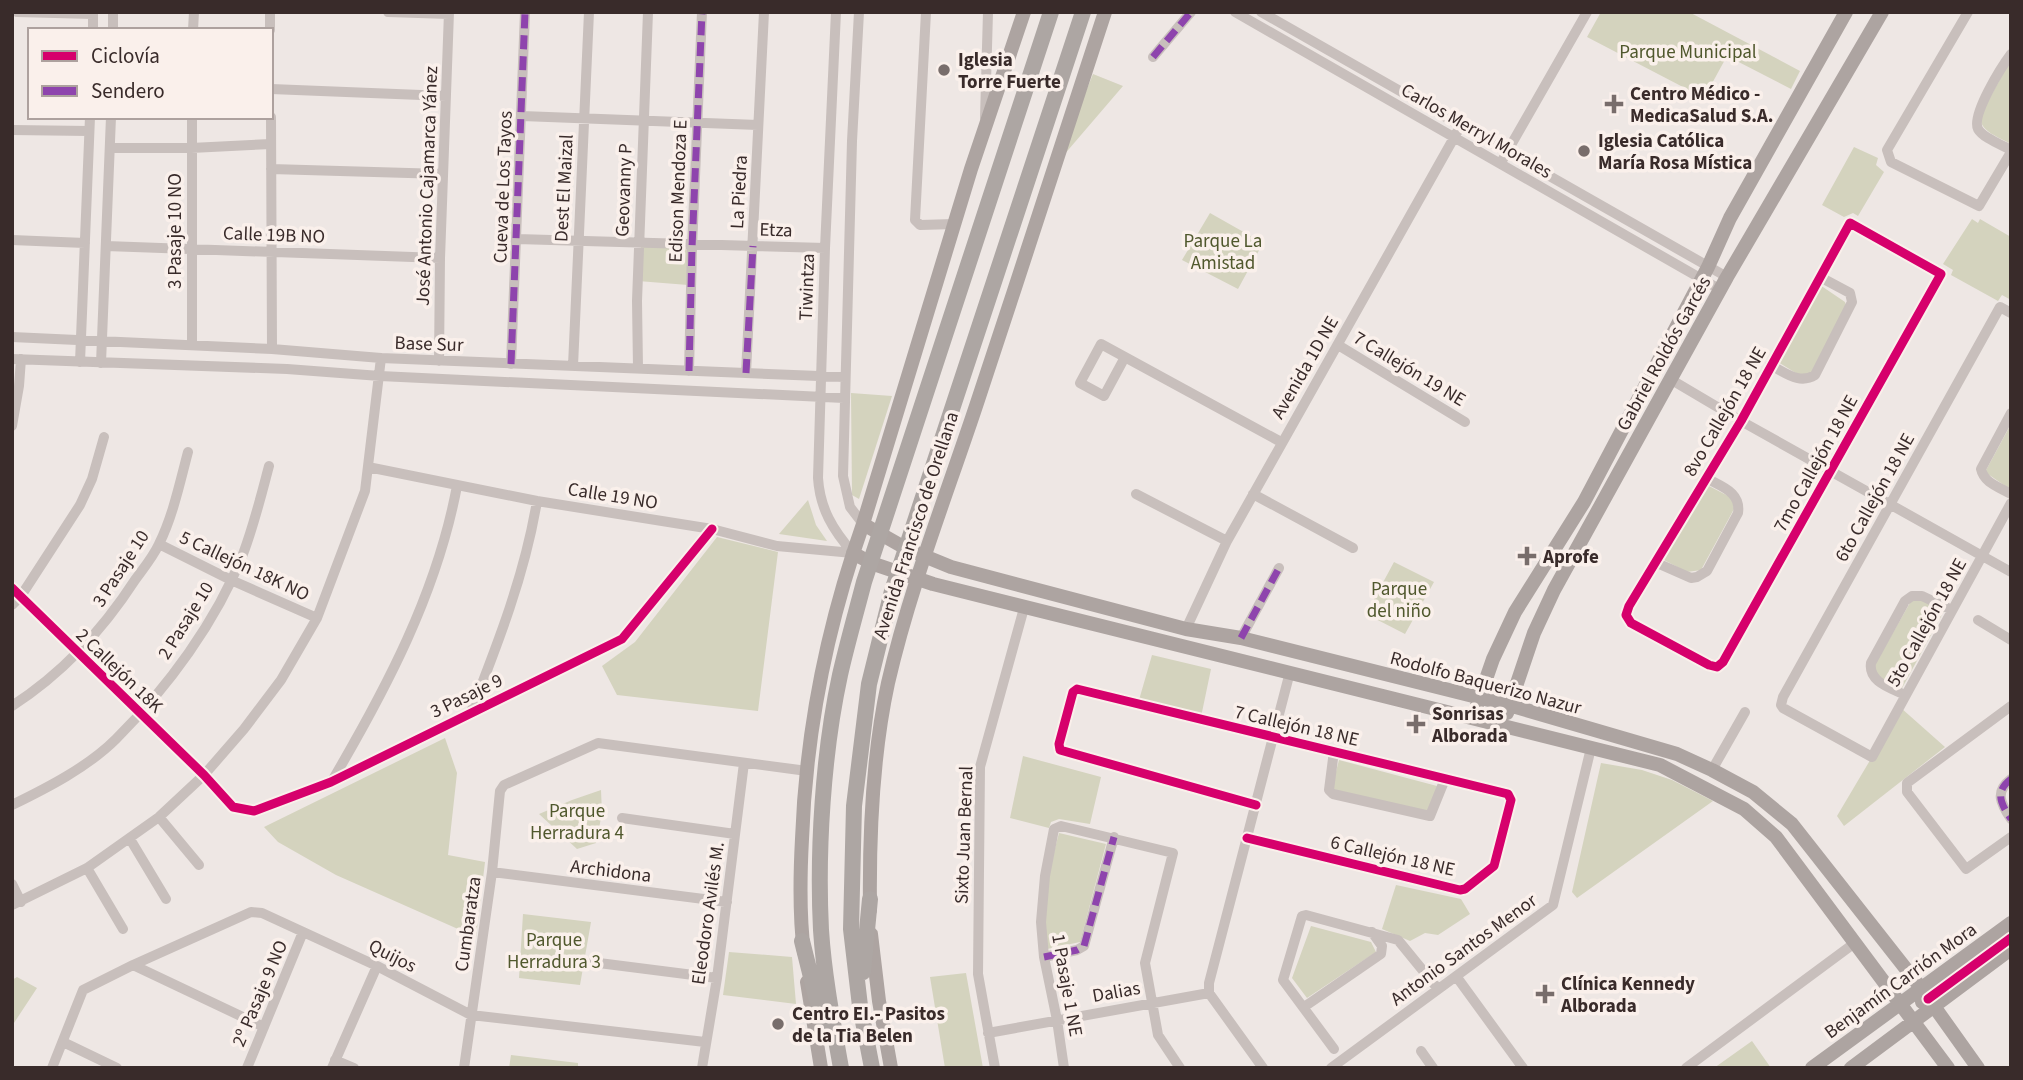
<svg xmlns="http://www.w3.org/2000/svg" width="2023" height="1080" font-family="'Source Sans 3',sans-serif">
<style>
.green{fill:#d4d3be}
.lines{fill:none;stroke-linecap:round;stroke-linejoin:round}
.minor{stroke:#c8bfbc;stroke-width:10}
.major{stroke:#ada4a1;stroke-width:14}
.highway{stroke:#ada6a3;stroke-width:16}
.quiet{stroke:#8e44ad;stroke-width:7;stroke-dasharray:14 7;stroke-linecap:butt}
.cycleway-casing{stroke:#faf0eb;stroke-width:13}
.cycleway{stroke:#d6006c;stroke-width:9}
.poi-dot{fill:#786d6b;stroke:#faf0eb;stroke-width:2.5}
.labels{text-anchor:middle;stroke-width:7;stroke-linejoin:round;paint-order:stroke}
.park-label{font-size:19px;fill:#50582d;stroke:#faf0eb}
.poi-label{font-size:19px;font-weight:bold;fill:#392b2a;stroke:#faf0eb;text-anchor:start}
.street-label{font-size:19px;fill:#392b2a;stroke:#faf0eb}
</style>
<rect width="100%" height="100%" fill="#eee7e4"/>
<!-- green -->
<path class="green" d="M1601,12H1689L1800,71L1791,89L1727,56L1704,98L1587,37Z
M2011,59V144C1999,137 1980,132 1980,116Z
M1093,74L1123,86L1057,163Z
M1854,147L1878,158L1876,165L1884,172L1858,216L1853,213L1844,217L1822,205Z
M1210,213L1263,243L1238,289L1182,260Z
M1972,219L1978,223L1980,219L2011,237V300L2002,295L1998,301L1951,275L1953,270L1943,264Z
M641,246L692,248L688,285L638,281Z
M1820,285L1845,302L1847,309L1813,373L1799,375L1778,362Z
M851,393L892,396L859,499L852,495Z
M2011,424V490L1985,472Z
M1707,485L1732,498L1734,509L1701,570L1687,572L1664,560Z
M808,500L816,525L827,541L779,534Z
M717,537L778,552L758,711L617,695L602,666L635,642Z
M1394,562L1434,582L1405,634L1366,614Z
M1924,600L1944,611L1901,690L1878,677L1874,666L1911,601Z
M1152,655L1211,669L1201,717L1139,700Z
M1901,708L1945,747L1844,826L1837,816Z
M445,738L457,773L448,855L485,862L476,937L336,875L278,842L264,827Z
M1023,756L1101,777L1090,824L1059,819L1051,822L1049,828L1010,818Z
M1339,760L1437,786L1429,817L1331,791Z
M1601,763L1642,770L1672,780L1713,801L1577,898L1572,892Z
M601,790L602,813L596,843L577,849L539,814L572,800Z
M1059,833L1106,844L1080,942L1047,949C1043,909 1048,872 1059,833Z
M1396,885L1461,899L1470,914L1438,935L1425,933L1410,941L1382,929Z
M523,914L591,922L580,985L519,978Z
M1311,926L1371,942L1376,952L1307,998L1292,978Z
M729,952L792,957L796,1004L723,995Z
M966,973L983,1068H945L930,977Z
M17,977L37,988L12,1026V980Z
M1752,1041L1771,1068H1714Z
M511,1055L578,1063V1068H509Z"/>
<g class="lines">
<!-- minor -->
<path class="minor" d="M17,12L93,14
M270,12V30
M388,12L449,14
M836,12L825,248L818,478C820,509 833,530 853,553
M859,12L852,141L843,476L850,507L863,524
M926,12L915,220L920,225L954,224
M1235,12L1721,290
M1261,12L1727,277
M1968,12L1887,150L1891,162L1979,206L2011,152
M93,30V12
M113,30V12
M193,30L194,12
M2011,54C2002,66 1971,115 1978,129C1983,138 2002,145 2011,150
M1153,57L1191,12
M271,89L446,96
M522,116L758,125
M271,117L272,349
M985,118L988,12
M12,130L89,131
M110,148H191L271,144
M1503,159L1587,12
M271,169L443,174
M1850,223L1941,274L1723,662L1717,667L1709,665L1631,623L1626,615L1629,606L1741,421Z
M517,239L825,248
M12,240L85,243
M106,246L440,258
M2011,313L2000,307L1783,697L1781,705L1783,708L1872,757L2011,503
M12,337L272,349L381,358L844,377
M192,345V117
M1338,345L1465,422
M1125,357L1104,396L1080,383L1101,344L1281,442
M12,359L287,369L380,376L844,398
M439,361L440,258L449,12
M80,362L90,117
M101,363L111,117
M511,364L525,12
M1770,365C1785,372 1799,385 1815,375L1852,302L1850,293L1820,277
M573,366L589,12
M638,368L637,301L648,12
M689,371L692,248L702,12
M746,373L764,12
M1670,379L1741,421L2011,572
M2011,413L1981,469C1984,483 1999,487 2011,494
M12,426L19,386L21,359
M368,467L537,501L712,529L777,546L853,553
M1136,494L1227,541
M1253,494L1353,548
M159,544L231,580L317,618
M1657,563L1691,578L1697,577L1707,571L1738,513C1741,492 1722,487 1706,478
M12,588L204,775L233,807L254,811L331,782L622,639L712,529
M12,605L21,596L80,505L92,479L104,437
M1978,620L2011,640
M1186,629L1227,541L1460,127
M1241,638L1279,568
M1905,695C1891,688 1868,682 1871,663L1905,601L1912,596H1922L1952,610
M12,706C63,673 102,631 135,580C143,569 153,557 159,544C173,516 180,482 188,452
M2011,706L1907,783V792L1966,869L2011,837
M471,712C498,643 525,574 537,501
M1334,751L1329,790L1333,794L1430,816L1445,779
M1712,770L1745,712
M2011,779C1994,792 2001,804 2011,819
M332,781C386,689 437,593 457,486
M12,805C47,788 88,767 116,739C168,687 216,622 243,554C254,525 261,496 269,466
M159,817L199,865
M622,818L735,834
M1247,838L1460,890L1465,889L1494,866L1511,800L1508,794L1077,689L1073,692L1059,744L1060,750L1256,805
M130,839L166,899
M87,868L123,929
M492,872L727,902
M12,884L21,902
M12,905L87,868L159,817L204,775L244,729L281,680L317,618L365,491L381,358
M1044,957L1077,950L1084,946L1114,837
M591,962L717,978
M133,965L264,1027
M1456,976L1523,1068
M1304,1007L1381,954L1382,946L1372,932
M988,1033L1209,993
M63,1042L117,1068
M1334,1049L1283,980L1302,916L1306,915L1398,940L1438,989
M1421,1051L1433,1068
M335,1060L354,1068
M52,1068L83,990L133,965L251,912L262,913L377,966L471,1015L705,1042
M247,1068L303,932
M332,1068L377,966
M464,1068L492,872L500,791L504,785L598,743L807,771
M702,1068L717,978L744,763
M995,1068L978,974L980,767L1024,608
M1064,1068L1057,1020L1044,957L1041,922L1045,876L1054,829L1061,826L1173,853L1145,963L1158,1035L1180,1068
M1263,1068L1209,993V983L1290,672
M1331,1068L1553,905L1591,748
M1686,1068L1856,942"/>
<!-- major -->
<path class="major" d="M863,524L907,549L951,567L1186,629L1241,638L1509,705L1677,754L1712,770L1753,792L1792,824L1921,988L1978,1068
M853,553L871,563L933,584L1660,765L1744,809L1776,837L1948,1068
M1477,705L1493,659L1515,612L1584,502L1708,267L1730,218L1846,12
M1507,713L1534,633L1554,590L1727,277L1882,12
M870,910C869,835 872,757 888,683C910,587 947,494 978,400C1021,271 1062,142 1105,12
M871,934L879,1001L891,1068
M804,952C799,914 800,876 802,839C806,730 827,626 863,524L971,169L1024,12
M807,982L821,1068
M1922,1002L1991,951L2005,932
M1812,1068L2011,923
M1851,1068L2011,949"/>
<!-- highway -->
<path class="highway" d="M802,941L816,997L828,1025
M863,972L870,899
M841,1068C833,1023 824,976 821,930C817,851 823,753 840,675C847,644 856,613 864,582L1051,12
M872,1068L860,1006L851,929L854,806L869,684L892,591L1083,12"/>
<!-- quiet -->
<path class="quiet" d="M1153,57L1191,12
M511,364L525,12
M689,371L692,248L702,12
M746,373L753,246
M1241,638L1279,568
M2011,779C1994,792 2001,804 2011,819
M1044,957L1077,950L1084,946L1114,837"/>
<defs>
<path id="cycleway" d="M1850,223L1941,274L1723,662L1717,667L1709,665L1631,623L1626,615L1629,606L1741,421Z
M12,588L204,775L233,807L254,811L331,782L622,639L712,529
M1247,838L1460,890L1465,889L1494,866L1511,800L1508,794L1077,689L1073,692L1059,744L1060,750L1256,805
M1928,999L2011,938"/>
</defs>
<!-- cycleway casing -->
<use href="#cycleway" class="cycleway-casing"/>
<!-- cycleway -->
<use href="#cycleway" class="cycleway"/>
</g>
<!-- markers -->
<g class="poi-dot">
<circle cx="944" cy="70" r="7"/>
<path d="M1610.5 93.5h7v7h7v7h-7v7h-7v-7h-7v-7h7z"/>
<circle cx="1584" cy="151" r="7"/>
<path d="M1523.5 545.5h7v7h7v7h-7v7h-7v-7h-7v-7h7z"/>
<path d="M1412.5 713.5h7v7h7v7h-7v7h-7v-7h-7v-7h7z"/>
<path d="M1541.5 983.5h7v7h7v7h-7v7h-7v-7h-7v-7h7z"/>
<circle cx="778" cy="1024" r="7"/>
</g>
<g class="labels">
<!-- park labels -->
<g class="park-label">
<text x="1688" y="58">Parque Municipal</text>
<text x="1223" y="247">Parque La<tspan x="1223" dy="22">Amistad</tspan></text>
<text x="1399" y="595">Parque<tspan x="1399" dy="22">del niño</tspan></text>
<text x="577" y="817">Parque<tspan x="577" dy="22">Herradura 4</tspan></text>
<text x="554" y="946">Parque<tspan x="554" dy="22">Herradura 3</tspan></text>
</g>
<!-- poi labels -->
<g class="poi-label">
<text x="958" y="66">Iglesia<tspan x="958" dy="22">Torre Fuerte</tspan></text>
<text x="1630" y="100">Centro Médico -<tspan x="1630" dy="22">MedicaSalud S.A.</tspan></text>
<text x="1598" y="147">Iglesia Católica<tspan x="1598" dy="22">María Rosa Mística</tspan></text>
<text x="1543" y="563">Aprofe</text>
<text x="1432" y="720">Sonrisas<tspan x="1432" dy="22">Alborada</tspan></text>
<text x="1561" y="990">Clínica Kennedy<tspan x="1561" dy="22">Alborada</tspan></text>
<text x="792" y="1020">Centro EI.- Pasitos<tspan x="792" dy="22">de la Tia Belen</tspan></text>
</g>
<!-- street labels -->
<g class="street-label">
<text transform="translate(1477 130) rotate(30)" y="7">Carlos Merryl Morales</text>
<text transform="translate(426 186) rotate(-88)" y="7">José Antonio Cajamarca Yánez</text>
<text transform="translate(502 187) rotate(-88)" y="7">Cueva de Los Tayos</text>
<text transform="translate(563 188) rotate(-87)" y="7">Dest El Maizal</text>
<text transform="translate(623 190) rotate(-88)" y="7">Geovanny P</text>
<text transform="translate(677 191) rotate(-88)" y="7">Edison Mendoza E</text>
<text transform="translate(738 192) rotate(-87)" y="7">La Piedra</text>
<text transform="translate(776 229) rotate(2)" y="7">Etza</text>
<text transform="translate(174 231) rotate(-90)" y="7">3 Pasaje 10 NO</text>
<text transform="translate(274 234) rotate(2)" y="7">Calle 19B NO</text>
<text transform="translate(806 287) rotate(-88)" y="7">Tiwintza</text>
<text transform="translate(429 343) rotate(2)" y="7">Base Sur</text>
<text transform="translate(1663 353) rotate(-61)" y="7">Gabriel Roldós Garcés</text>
<text transform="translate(1304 367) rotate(-60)" y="7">Avenida 1D NE</text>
<text transform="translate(1410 368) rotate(31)" y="7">7 Callejón 19 NE</text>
<text transform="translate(1724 411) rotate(-60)" y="7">8vo Callejón 18 NE</text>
<text transform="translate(1815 463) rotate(-61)" y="7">7mo Callejón 18 NE</text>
<text transform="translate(613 495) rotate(9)" y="7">Calle 19 NO</text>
<text transform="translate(1874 497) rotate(-61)" y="7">6to Callejón 18 NE</text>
<text transform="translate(915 525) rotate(-72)" y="7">Avenida Francisco de Orellana</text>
<text transform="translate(245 565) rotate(25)" y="7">5 Callejón 18K NO</text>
<text transform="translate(120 568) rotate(-57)" y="7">3 Pasaje 10</text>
<text transform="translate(185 620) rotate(-58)" y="7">2 Pasaje 10</text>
<text transform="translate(1926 622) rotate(-61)" y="7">5to Callejón 18 NE</text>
<text transform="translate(120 670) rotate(44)" y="7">2 Callejón 18K</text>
<text transform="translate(1486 682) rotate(15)" y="7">Rodolfo Baquerizo Nazur</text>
<text transform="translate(466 695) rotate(-26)" y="7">3 Pasaje 9</text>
<text transform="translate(1297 725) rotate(13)" y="7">7 Callejón 18 NE</text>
<text transform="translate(963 835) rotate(-88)" y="7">Sixto Juan Bernal</text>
<text transform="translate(1393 855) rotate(13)" y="7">6 Callejón 18 NE</text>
<text transform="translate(611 870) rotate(7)" y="7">Archidona</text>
<text transform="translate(707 913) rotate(-82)" y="7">Eleodoro Avilés M.</text>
<text transform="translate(467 924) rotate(-82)" y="7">Cumbaratza</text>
<text transform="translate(1463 949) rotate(-36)" y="7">Antonio Santos Menor</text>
<text transform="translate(393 955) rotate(27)" y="7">Quijos</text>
<text transform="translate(1900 980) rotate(-36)" y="7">Benjamín Carrión Mora</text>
<text transform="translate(1068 985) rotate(80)" y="7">1 Pasaje 1 NE</text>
<text transform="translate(1116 991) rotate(-10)" y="7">Dalias</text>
<text transform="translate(259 993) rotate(-67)" y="7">2º Pasaje 9 NO</text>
</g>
</g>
<!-- border -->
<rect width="2023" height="1080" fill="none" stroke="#392b2a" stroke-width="28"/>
<!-- legend -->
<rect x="28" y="28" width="245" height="91" fill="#faf0eb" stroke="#ada19e" stroke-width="2"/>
<rect x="42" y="51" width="35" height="10" fill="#d6006c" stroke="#ada19e" stroke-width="2"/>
<text x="91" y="63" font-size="21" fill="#392b2a">Ciclovía</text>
<rect x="42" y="86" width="35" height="10" fill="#8e44ad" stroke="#ada19e" stroke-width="2"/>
<text x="91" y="98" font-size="21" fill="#392b2a">Sendero</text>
</svg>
